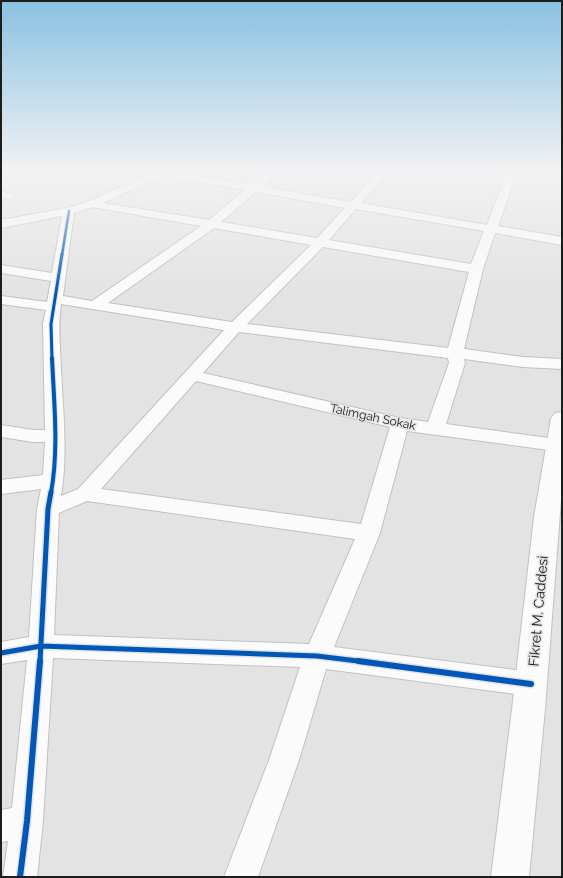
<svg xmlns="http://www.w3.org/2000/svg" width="563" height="878" font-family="Raleway,sans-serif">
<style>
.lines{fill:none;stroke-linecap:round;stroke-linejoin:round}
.minor-casing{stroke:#c0c1c1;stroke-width:2}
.major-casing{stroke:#c0c1c1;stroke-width:2}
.minor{fill:#fbfbfb;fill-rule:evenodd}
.major{fill:#fbfbfb;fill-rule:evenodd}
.cycleway-far4-casing{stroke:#e2e3e5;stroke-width:4}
.cycleway-far3-casing{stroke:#e2e3e5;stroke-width:5}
.cycleway-far2-casing{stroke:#e2e3e5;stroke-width:6}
.cycleway-far1-casing{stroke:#e2e3e5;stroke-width:8}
.cycleway-casing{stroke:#e2e3e5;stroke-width:9}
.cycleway-far4{stroke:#0057b8;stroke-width:2.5}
.cycleway-far3{stroke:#0057b8;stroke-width:3}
.cycleway-far2{stroke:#0057b8;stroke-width:4}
.cycleway-far1{stroke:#0057b8;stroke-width:5}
.cycleway{stroke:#0057b8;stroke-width:6}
.labels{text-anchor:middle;stroke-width:3;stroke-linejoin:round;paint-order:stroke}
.street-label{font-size:12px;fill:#1c1d1d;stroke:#e2e3e5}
.near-street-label{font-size:14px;fill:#1c1d1d;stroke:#e2e3e5}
</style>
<rect width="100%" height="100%" fill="#e3e3e4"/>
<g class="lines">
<defs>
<path id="minor" d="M154,172H175L251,185L267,172H278L262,187L351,202L377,172H388L361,203L487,225L507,172H517L498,226L562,237V245L495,233L483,269L464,349L523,357L562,359V369L523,367L464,359L465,363L446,424L556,439L562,440V450L556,451L407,431L380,533L334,647L531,672L541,675L545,684L541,693L531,696L326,669L299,760L258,877H224L269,760L300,667L53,658L43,821L37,877H3L8,841L1,842V810L12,808L27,660L1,664V642L29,637L37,509L41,489L1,494V480L43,475L45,442H33L1,437V425L33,430H45L43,324L46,310L1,304V296L47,302L51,281L1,273V265L52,273L62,216L1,228V220L67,208L87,202ZM162,176L245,190L209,220L103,203ZM256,192L345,208L317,238L221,222ZM92,207L201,226L92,301L63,296L74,213ZM356,209L484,231L471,264L329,240ZM214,228L311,245L232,322L108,303ZM323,247L469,272L448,348L247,324ZM61,304L224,330L78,489L61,496C68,454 63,411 61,369C60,347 58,326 61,304ZM239,332L448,358L449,363L428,422L400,418L203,373ZM196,381L390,427L361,524L101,489ZM87,501L355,539L309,644L54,635L59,513Z
M1,191L13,194L14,196L9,199L1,197Z"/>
<path id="major" d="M562,412V487L545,709L529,877H491L512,709L534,517L551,418L555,413Z"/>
</defs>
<!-- minor casing -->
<use href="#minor" class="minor-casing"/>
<!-- major casing -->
<use href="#major" class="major-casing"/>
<!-- minor -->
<use href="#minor" class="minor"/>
<!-- major -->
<use href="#major" class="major"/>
<defs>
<path id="cycleway-far4" d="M62,255L69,211"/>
<path id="cycleway-far3" d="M52,359L51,324L62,254"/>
<path id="cycleway-far2" d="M51,493C59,449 54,403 52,358"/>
<path id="cycleway-far1" d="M1,653L41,646L317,656L366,662
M40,662L48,509L51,492"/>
<path id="cycleway" d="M358,661L531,684
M20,877L27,821L40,661"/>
</defs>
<!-- cycleway-far4 casing -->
<use href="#cycleway-far4" class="cycleway-far4-casing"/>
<!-- cycleway-far3 casing -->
<use href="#cycleway-far3" class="cycleway-far3-casing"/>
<!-- cycleway-far2 casing -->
<use href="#cycleway-far2" class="cycleway-far2-casing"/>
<!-- cycleway-far1 casing -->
<use href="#cycleway-far1" class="cycleway-far1-casing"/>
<!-- cycleway casing -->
<use href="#cycleway" class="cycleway-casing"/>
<!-- cycleway-far4 -->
<use href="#cycleway-far4" class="cycleway-far4"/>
<!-- cycleway-far3 -->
<use href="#cycleway-far3" class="cycleway-far3"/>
<!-- cycleway-far2 -->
<use href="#cycleway-far2" class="cycleway-far2"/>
<!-- cycleway-far1 -->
<use href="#cycleway-far1" class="cycleway-far1"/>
<!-- cycleway -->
<use href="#cycleway" class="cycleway"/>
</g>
<!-- sky -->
<linearGradient id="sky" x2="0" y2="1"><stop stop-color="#89c1e2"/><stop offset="0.58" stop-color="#f2f2f3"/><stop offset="1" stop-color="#f2f2f3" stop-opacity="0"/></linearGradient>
<rect width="563" height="295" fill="url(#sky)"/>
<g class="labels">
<!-- street labels -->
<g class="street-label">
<text transform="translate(373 417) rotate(12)" y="4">Talimgah Sokak</text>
</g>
<!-- near-street labels -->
<g class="near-street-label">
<text transform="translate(538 611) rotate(-85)" y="5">Fikret M. Caddesi</text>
</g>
</g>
<!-- border -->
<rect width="563" height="878" fill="none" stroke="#1c1d1d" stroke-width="4"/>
</svg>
